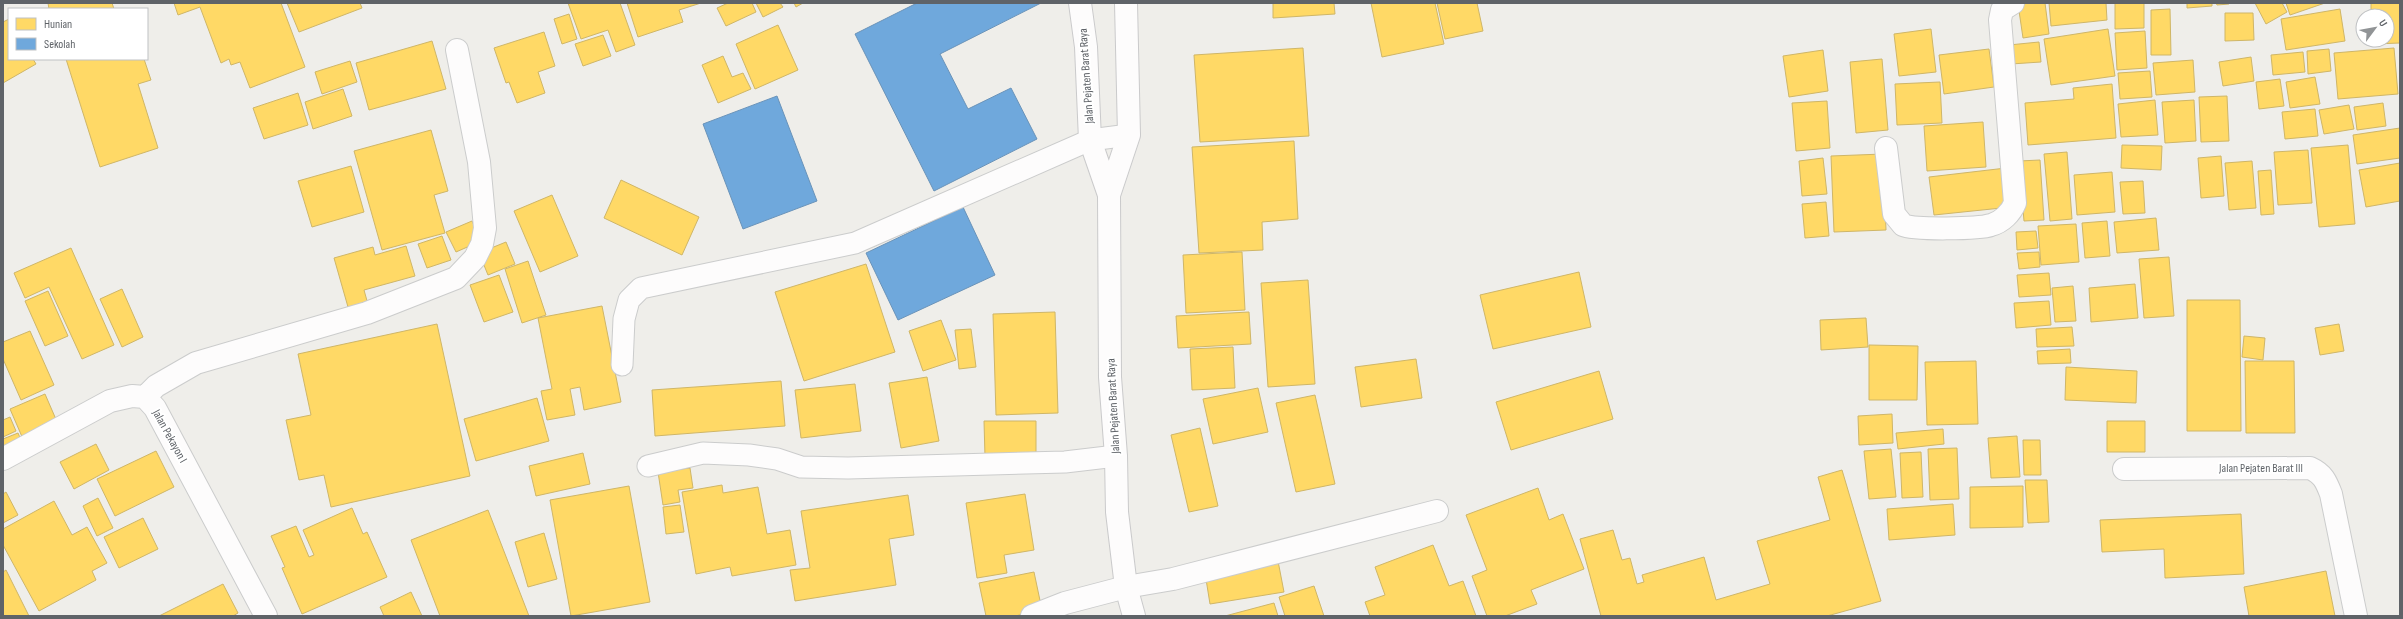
<svg xmlns="http://www.w3.org/2000/svg" width="2403" height="619" font-family="'Sofia Sans Condensed',sans-serif">
<style>
.homes{fill:#ffd966;stroke:#cfb667}
.schools{fill:#6fa8dc;stroke:#6a93b9}
.lines{fill:none;stroke-linecap:round;stroke-linejoin:round}
.lane-casing{stroke:#cbcccc;stroke-width:23}
.street-casing{stroke:#cbcccc;stroke-width:24}
.secondary-casing{stroke:#cacacb;stroke-width:24}
.lane{stroke:#fdfcfc;stroke-width:21}
.street{stroke:#fdfcfc;stroke-width:22}
.secondary{stroke:#fdfcfc;stroke-width:22}
.labels{text-anchor:middle;stroke-width:4;stroke-linejoin:round;paint-order:stroke}
.street-label{font-size:12px;fill:#5f6368;stroke:#fff}
</style>
<rect width="100%" height="100%" fill="#efeeea"/>
<!-- homes -->
<path class="homes" d="M48,3H112L114,9H49Z
M174,3H281L305,67L250,88L240,62L231,65L229,59L221,63L200,7L178,15Z
M287,3H360L362,8L299,32Z
M568,3H620L635,45L616,52L608,30L581,39Z
M627,3H701L679,10L683,22L638,37Z
M728,3H752L756,12L726,26L717,8Z
M756,3H780L783,7L763,17Z
M794,3H803L796,7Z
M1273,3H1334L1335,14L1273,18Z
M1371,3H1435L1444,44L1382,57Z
M1437,3H1477L1483,31L1445,39Z
M2027,3H2045L2049,34L2023,38L2018,4Z
M2049,3H2106L2107,20L2051,26Z
M2115,3H2144V28L2115,29Z
M2187,3H2212V6L2187,8Z
M2216,3H2229V4L2217,5Z
M2255,3H2282L2287,12L2266,24Z
M2286,3H2325L2290,15Z
M2371,3H2400V43L2373,44V40H2387V16H2371Z
M2170,9L2171,55H2151V10Z
M2340,9L2345,41L2286,50L2281,19Z
M2225,13H2253L2254,40L2225,41Z
M569,14L577,39L562,44L554,19Z
M9,19V59H33L36,64L3,83V22Z
M778,25L798,70L755,89L736,44Z
M1931,29L1936,72L1899,76L1894,34Z
M2108,29L2115,76L2051,85L2044,39Z
M2145,31L2147,68L2117,70L2115,33Z
M544,32L555,66L538,72L545,93L517,103L509,82L506,83L494,48Z
M603,35L611,56L583,66L575,44Z
M432,41L446,89L369,110L356,63Z
M2039,42L2041,62L2011,64L2009,45Z
M1303,48L1309,136L1200,142L1194,55Z
M2394,48L2398,94L2338,99L2334,53Z
M1989,49L1994,87L1944,94L1939,55Z
M2329,49L2331,71L2308,74L2307,51Z
M1823,50L1828,91L1789,97L1783,56Z
M2303,52L2305,72L2273,75L2271,55Z
M723,56L732,77L743,73L751,89L718,103L702,65Z
M2251,57L2254,81L2223,86L2219,62Z
M66,59H144L151,80L138,84L158,148L100,167Z
M1882,59L1888,130L1856,133L1850,62Z
M2193,60L2195,92L2156,95L2153,63Z
M350,61L357,82L322,94L315,72Z
M2150,71L2152,97L2120,99L2118,73Z
M2315,77L2320,104L2290,108L2286,82Z
M2280,79L2284,106L2259,109L2256,82Z
M1940,82L1942,123L1897,125L1895,84Z
M2112,84L2116,138L2028,145L2025,103L2074,99L2073,88Z
M343,89L352,116L313,129L305,102Z
M298,93L308,125L264,139L253,108Z
M2227,96L2229,141L2201,142L2199,97Z
M2155,100L2158,135L2121,137L2118,104Z
M2194,100L2196,141L2165,143L2162,102Z
M1827,101L1830,148L1796,151L1792,103Z
M2383,103L2386,126L2357,130L2354,107Z
M2349,105L2354,129L2324,134L2319,110Z
M2315,109L2318,136L2285,139L2282,112Z
M1983,122L1986,167L1927,171L1924,126Z
M2400,128V158L2357,164L2353,135Z
M431,130L448,191L434,195L445,233L382,250L354,151Z
M1294,141L1298,219L1262,222L1263,250L1199,253L1192,147Z
M2122,145L2162,146L2161,170L2121,168Z
M2348,145L2355,224L2319,227L2311,148Z
M2308,150L2312,203L2278,205L2274,152Z
M2067,152L2072,219L2050,221L2044,154Z
M1883,154L1886,230L1834,232L1831,156Z
M2221,156L2224,196L2201,198L2198,158Z
M1823,158L1827,194L1802,196L1799,161Z
M2040,160L2044,220L2024,221L2019,161Z
M2252,161L2256,208L2229,210L2225,163Z
M2400,163V201L2366,207L2359,170Z
M351,166L364,212L312,227L298,181Z
M2006,168L2011,207L1934,215L1929,177Z
M2271,170L2274,214L2261,215L2258,171Z
M2112,172L2115,212L2077,215L2074,175Z
M621,180L699,217L682,255L604,218Z
M2143,181L2145,213L2123,214L2120,182Z
M552,195L578,256L540,272L514,211Z
M1826,202L1829,236L1805,238L1802,204Z
M2156,218L2159,250L2117,253L2114,222Z
M472,221L481,241L456,252L446,232Z
M2107,221L2110,256L2085,258L2082,223Z
M2076,224L2079,262L2041,265L2038,226Z
M2036,231L2038,248L2017,250L2016,232Z
M442,236L451,260L427,268L418,244Z
M506,242L515,264L488,275L479,253Z
M406,246L415,276L364,290L369,308L350,314L334,258L373,247L375,255Z
M71,248L114,345L82,359L49,287L25,298L14,273Z
M1242,252L1245,310L1186,313L1183,255Z
M2039,252L2040,267L2019,269L2017,253Z
M2169,257L2174,316L2144,318L2139,259Z
M528,261L546,315L522,323L505,269Z
M866,264L895,352L804,381L775,292Z
M1579,272L1591,327L1493,349L1480,295Z
M2049,273L2051,295L2019,297L2017,275Z
M499,275L513,312L484,322L470,285Z
M1308,280L1315,384L1268,387L1261,283Z
M2135,284L2138,318L2091,322L2089,288Z
M2073,286L2076,321L2055,322L2052,288Z
M122,289L143,337L122,347L100,299Z
M48,291L68,336L45,346L25,301Z
M2187,300H2240L2241,431H2187Z
M2049,301L2051,325L2016,328L2014,303Z
M602,306L621,402L584,410L580,387L570,389L575,415L547,420L541,391L552,389L538,318Z
M1055,312L1058,413L996,415L993,314Z
M1249,312L1251,344L1178,348L1176,316Z
M1866,318L1868,347L1821,350L1820,320Z
M941,320L956,360L923,371L909,331Z
M437,324L470,476L331,507L324,475L299,480L286,420L311,415L298,354Z
M2339,324L2344,351L2320,355L2315,328Z
M2072,327L2074,346L2037,347L2036,329Z
M971,329L976,367L959,369L955,330Z
M30,331L54,385L21,400L3,359V342Z
M2244,336L2265,338L2263,360L2242,357Z
M1869,345L1918,346L1917,400H1869Z
M1233,347L1235,388L1192,390L1190,349Z
M2070,349L2071,363L2038,364L2037,351Z
M1416,359L1422,398L1361,407L1355,367Z
M1976,361L1978,424L1927,425L1925,362Z
M2245,361H2294L2295,433H2246Z
M2066,367L2137,371L2136,403L2065,400Z
M1599,371L1613,419L1511,450L1496,402Z
M927,377L939,441L901,448L889,383Z
M781,381L785,426L655,436L652,390Z
M855,384L861,431L801,438L795,390Z
M1258,388L1268,432L1213,444L1203,399Z
M45,394L58,424L23,439L10,409Z
M1315,395L1335,484L1296,492L1276,403Z
M537,398L549,441L476,461L464,419Z
M1892,414L1893,443L1859,445L1858,416Z
M10,417L16,431L3,437V420Z
M984,421H1036V458L985,457Z
M2107,421H2145V452H2107Z
M1200,428L1218,506L1189,512L1171,435Z
M1943,429L1944,444L1898,449L1896,433Z
M18,433L24,447L3,456V439Z
M2017,436L2020,477L1991,478L1988,438Z
M2023,440H2040L2041,475H2024Z
M96,444L109,470L74,489L60,462Z
M1957,448L1959,499L1930,500L1928,449Z
M1891,449L1896,497L1869,499L1864,451Z
M156,451L174,487L115,516L97,479Z
M1921,452L1923,497L1902,498L1900,453Z
M583,453L590,484L536,496L529,466Z
M690,468L693,488L678,490L680,502L663,505L658,472Z
M1842,470L1881,601L1827,616H1601L1580,539L1613,530L1622,560L1630,558L1637,584L1644,582L1642,575L1704,557L1716,600L1770,584L1757,541L1830,520L1818,477Z
M2025,480H2047L2049,522L2028,523Z
M722,485L723,493L758,487L767,534L790,530L796,565L732,576L730,567L696,574L682,492Z
M629,486L650,602L571,616L550,500Z
M2023,486V527L1970,528V487Z
M1538,488L1549,520L1563,514L1584,569L1531,590L1537,604L1505,616H1487L1472,576L1487,570L1466,515Z
M6,492L18,515L3,523V494Z
M1025,494L1034,550L1004,555L1007,573L977,578L966,503Z
M908,495L914,535L889,539L896,585L795,601L790,570L810,568L801,511Z
M98,498L113,528L97,536L83,506Z
M54,501L72,535L87,527L107,563L92,571L96,580L39,611L3,545V529Z
M1953,504L1955,535L1889,540L1887,509Z
M680,505L684,532L666,534L663,507Z
M352,508L363,534L367,532L387,577L302,614L282,568L285,567L271,536L296,526L309,557L314,555L303,530Z
M488,510L529,616H440L411,540Z
M2241,514L2244,574L2165,578L2164,549L2102,552L2100,520Z
M143,518L158,549L119,568L104,537Z
M544,533L557,579L528,587L515,542Z
M1433,545L1449,586L1463,581L1476,616H1370L1365,602L1385,595L1375,567Z
M1278,561L1284,592L1210,604L1205,573Z
M6,570L29,616H3V572Z
M2326,571L2335,616H2249L2244,587Z
M1034,572L1042,610L1015,616H986L979,583Z
M223,584L238,613L233,616H159Z
M1314,586L1324,616H1285L1279,597Z
M411,592L422,616H384L380,607Z
M1274,603L1278,616H1225Z"/>
<!-- schools -->
<path class="schools" d="M917,3H1041L940,54L968,109L1011,88L1037,139L934,191L855,34Z
M777,96L817,201L743,229L703,124Z
M963,207L995,275L898,320L866,253Z"/>
<g class="lines">
<defs>
<path id="lane" d="M622,365L624,319L629,300L641,288L855,243L1090,140L1129,135
M648,466L703,453L749,455L777,459L801,467L848,468L1065,462L1116,456"/>
<path id="street" d="M1886,148L1894,214L1903,225C1914,230 1979,229 1991,225C2002,222 2011,213 2015,203L2000,20L2002,10L2013,3
M145,397L156,386L196,363L367,313L456,278L475,258L482,244L485,228L479,162L457,50
M3,459L110,401L132,396L145,397L155,408L266,616
M2124,469L2310,468C2323,474 2326,481 2331,494L2356,616
M1032,616L1065,603L1126,587L1173,579L1437,511"/>
<path id="secondary" d="M1080,3L1086,47L1090,140L1109,195L1110,377L1116,456L1117,512L1126,587L1134,616
M1109,195L1129,135L1126,3"/>
</defs>
<!-- lane casing -->
<use href="#lane" class="lane-casing"/>
<!-- street casing -->
<use href="#street" class="street-casing"/>
<!-- secondary casing -->
<use href="#secondary" class="secondary-casing"/>
<!-- lane -->
<use href="#lane" class="lane"/>
<!-- street -->
<use href="#street" class="street"/>
<!-- secondary -->
<use href="#secondary" class="secondary"/>
</g>
<g class="labels">
<!-- street labels -->
<g class="street-label">
<text transform="translate(1086 76) rotate(-94)" y="4">Jalan Pejaten Barat Raya</text>
<text transform="translate(1113 406) rotate(-93)" y="4">Jalan Pejaten Barat Raya</text>
<text transform="translate(170 436) rotate(61)" y="4">Jalan Pekayon I</text>
<text x="2261" y="472">Jalan Pejaten Barat III</text>
</g>
</g>
<!-- border -->
<rect width="2403" height="619" fill="none" stroke="#5f6368" stroke-width="8"/>
<!-- legend -->
<rect x="8" y="8" width="140" height="52" fill="#ffffff" stroke="#bfc1c3"/>
<rect x="16" y="18" width="20" height="12" fill="#ffd966" stroke="#bfc1c3"/>
<text x="44" y="28" font-size="12" fill="#5f6368">Hunian</text>
<rect x="16" y="38" width="20" height="12" fill="#6fa8dc" stroke="#bfc1c3"/>
<text x="44" y="48" font-size="12" fill="#5f6368">Sekolah</text>
<!-- north arrow -->
<g transform="translate(2375 28) rotate(58)"><circle r="19" fill="#ffffff" stroke="#bfc1c3"/>
<path d="M0-3L7 15L0 10L-7 15Z" fill="#919496"/>
<text y="-6" font-size="11" font-weight="bold" text-anchor="middle" fill="#5f6368">U</text>
</g>
</svg>
